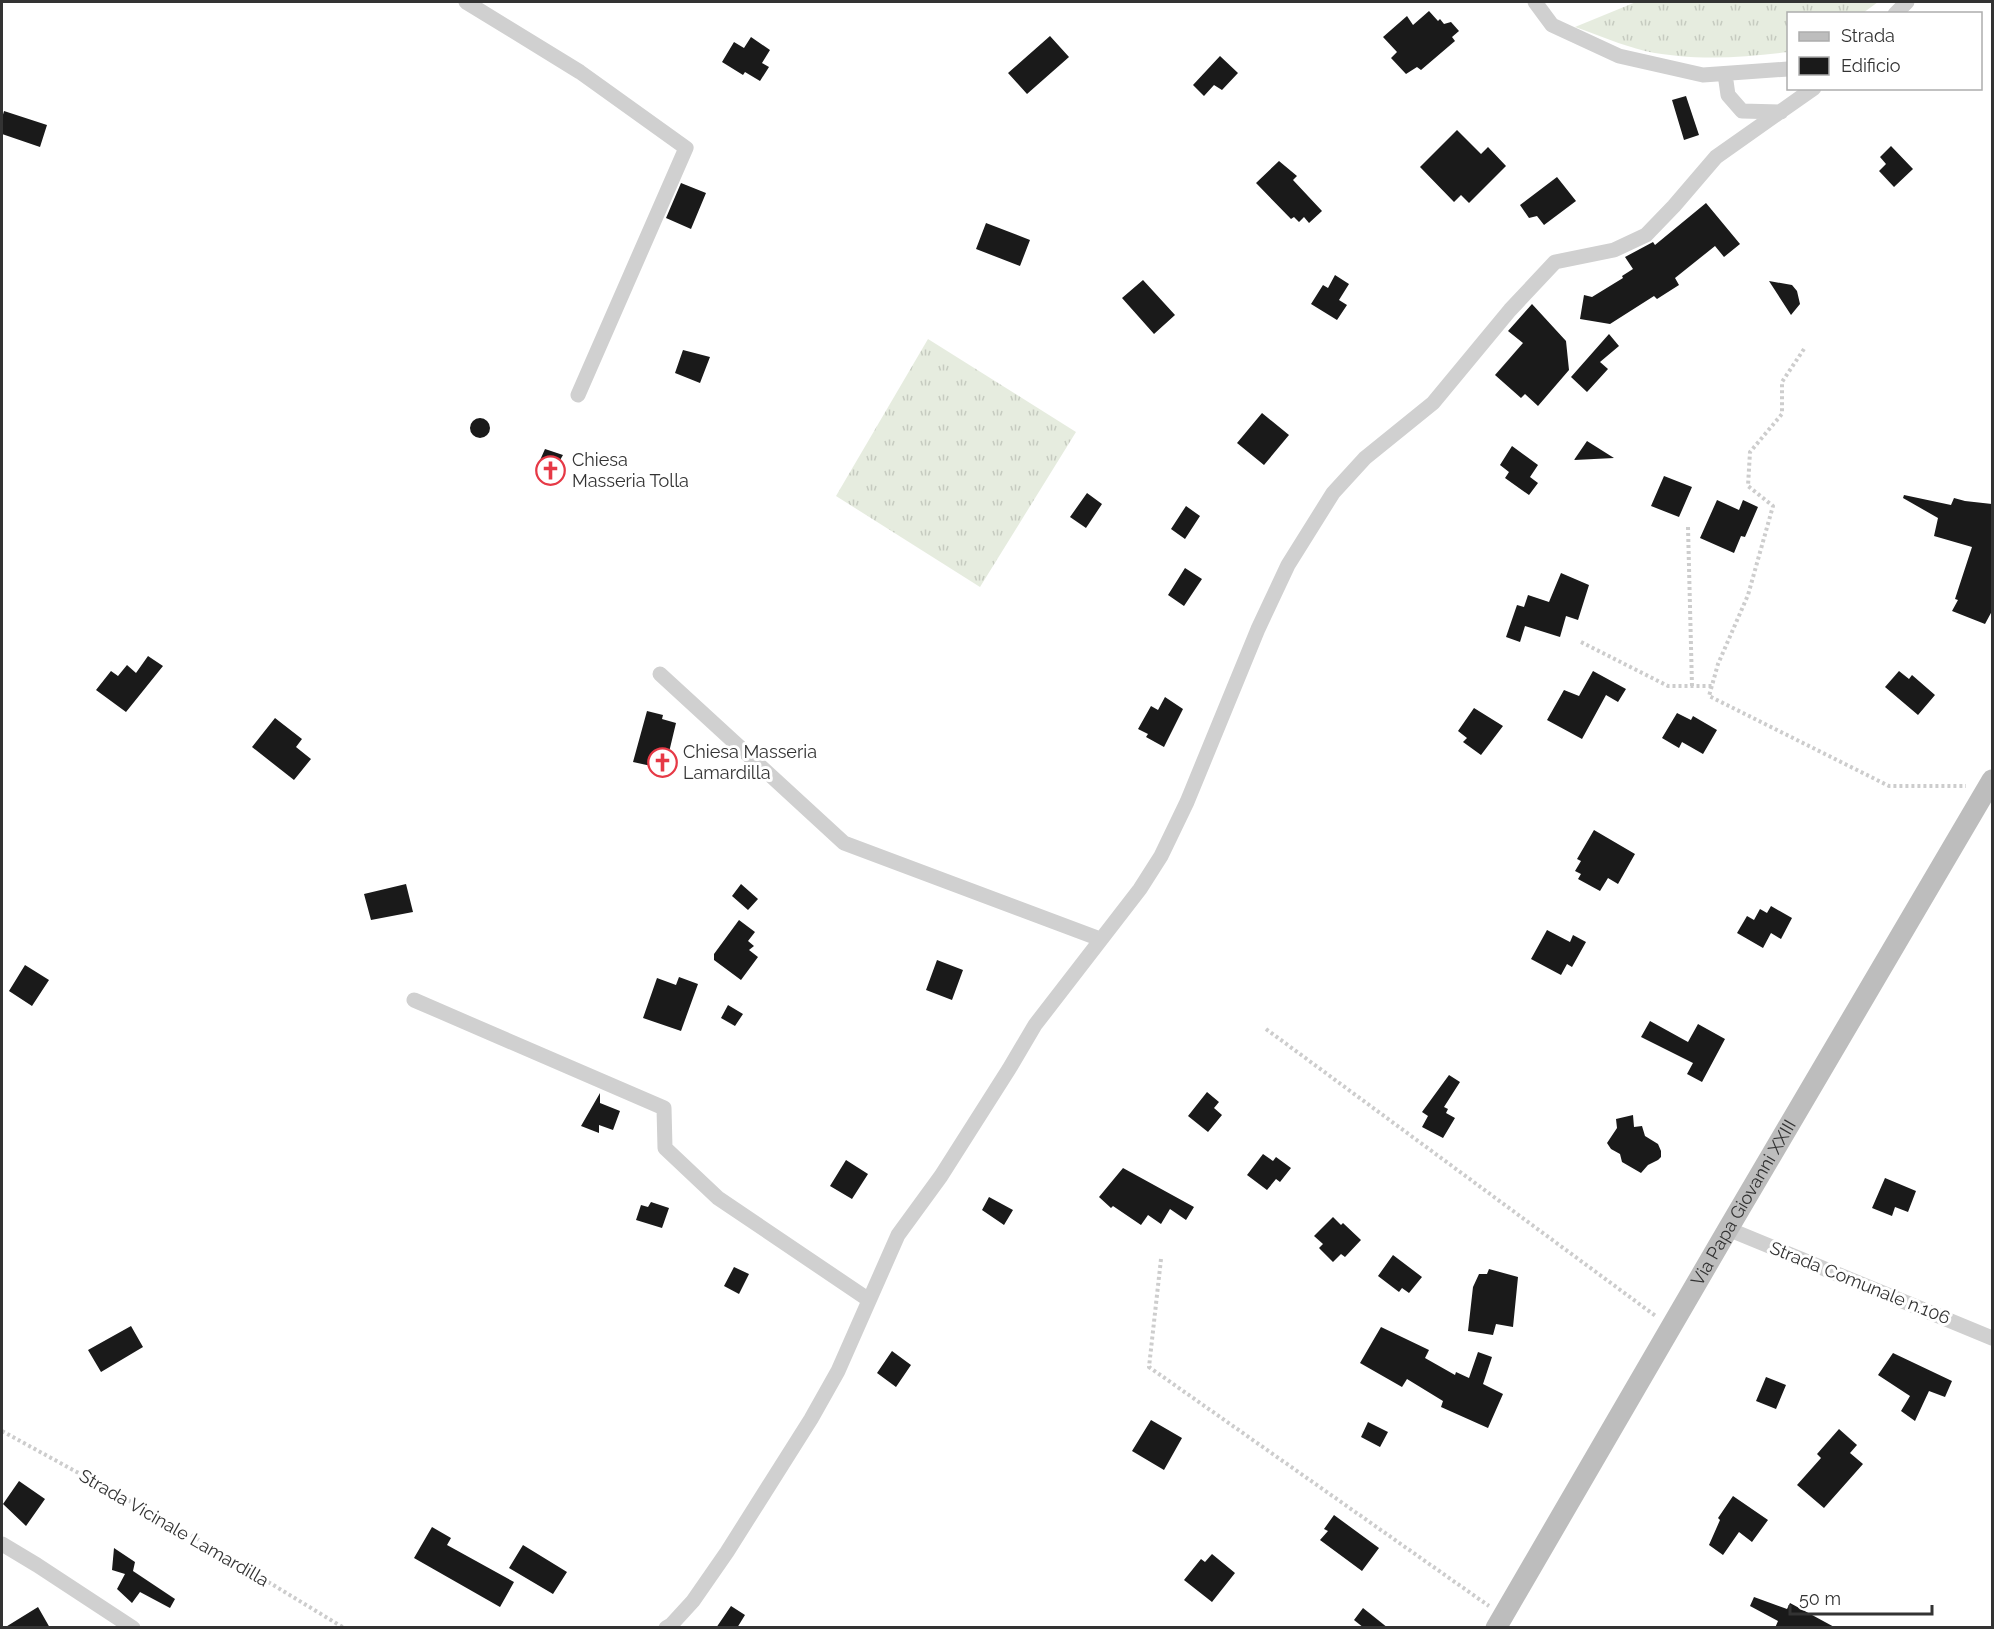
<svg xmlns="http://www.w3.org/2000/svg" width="1994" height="1629" font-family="Raleway,sans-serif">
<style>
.grass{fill:url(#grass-tufts)}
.building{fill:#1a1a1a}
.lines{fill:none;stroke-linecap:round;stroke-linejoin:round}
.path{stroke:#cdcdcd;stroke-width:4;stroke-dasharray:3 3;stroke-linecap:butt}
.street{stroke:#d0d0d0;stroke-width:15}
.secondary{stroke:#bdbdbd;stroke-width:21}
.labels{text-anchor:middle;stroke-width:6;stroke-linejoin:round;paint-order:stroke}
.poi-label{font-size:18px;fill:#333;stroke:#fff;text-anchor:start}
.street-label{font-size:18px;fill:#333;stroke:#fff}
</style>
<defs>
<pattern id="grass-tufts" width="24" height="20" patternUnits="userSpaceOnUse" patternTransform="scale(1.5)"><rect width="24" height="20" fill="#e6ecdf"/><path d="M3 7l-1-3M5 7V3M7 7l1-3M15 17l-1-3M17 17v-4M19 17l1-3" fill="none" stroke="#c6cbc0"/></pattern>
</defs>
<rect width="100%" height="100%" fill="#fff"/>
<!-- grass -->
<path class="grass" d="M1636,2H1878L1863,13L1788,14V52C1741,58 1692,61 1645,51C1621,45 1598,35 1575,27Z
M928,339L1076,432L980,587L836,496Z"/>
<!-- building -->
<path class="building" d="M1429,11L1438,21L1440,19L1444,24L1451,22L1459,31L1452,37L1455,41L1421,70L1417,67L1406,74L1391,58L1397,52L1383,37L1407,16L1413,25Z
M1050,36L1069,57L1027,94L1008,73Z
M751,37L770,50L762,63L769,67L760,81L745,72L743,75L722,62L734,42L744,48Z
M1220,56L1238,73L1222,90L1214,85L1204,96L1193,85Z
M1686,96L1699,135L1684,140L1672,100Z
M4,111L47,125L40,147L2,134V118Z
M1457,130L1481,154L1488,147L1506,166L1469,203L1461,195L1454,202L1420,167Z
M1891,146L1913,169L1894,187L1879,171L1886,164L1880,157Z
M1279,161L1297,176L1293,180L1322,211L1309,223L1304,217L1299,222L1294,217L1291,219L1256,183Z
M1557,177L1576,201L1544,225L1537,216L1529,218L1520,205Z
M681,183L706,193L691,229L666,218Z
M1706,203L1740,244L1724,257L1715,246L1675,278L1679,285L1657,299L1654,296L1610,324L1580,319L1584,295L1592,297L1623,278L1622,276L1633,269L1625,257L1653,242L1655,245Z
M986,223L1030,240L1020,266L976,249Z
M1335,275L1349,284L1339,300L1347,305L1337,320L1311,304L1323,285L1328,288Z
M1143,280L1175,315L1154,334L1122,298Z
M1769,281L1792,285L1797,291L1800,304L1791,315Z
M1532,304L1566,341L1569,370L1538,406L1525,394L1521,398L1495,375L1523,343L1508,331Z
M1609,334L1619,346L1600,362L1608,369L1587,392L1571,377Z
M683,350L710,357L700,383L675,373Z
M1262,413L1289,435L1264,465L1237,443Z
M470 428a10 10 0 1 1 20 0a10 10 0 1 1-20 0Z
M1587,441L1614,458L1574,460Z
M1512,446L1538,465L1530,477L1538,483L1529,495L1505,478L1509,472L1500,465Z
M545,449L563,455L552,474L537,467Z
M1664,476L1692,487L1679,517L1651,506Z
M1087,493L1102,504L1086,528L1070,517Z
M1904,495L1951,505L1954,498L1965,501L1992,504V611L1985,624L1952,611L1958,600L1955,599L1972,547L1934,536L1938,518L1903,498Z
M1717,500L1739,510L1743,500L1758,507L1745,537L1741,536L1734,553L1700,538Z
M1186,506L1200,516L1185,539L1171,529Z
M1185,568L1202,579L1184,606L1168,595Z
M1561,573L1589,585L1578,620L1566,616L1560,637L1525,626L1520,642L1506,637L1517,605L1524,607L1528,595L1549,602Z
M148,656L163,666L126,712L96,690L111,671L118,676L127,665L136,673Z
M1593,671L1626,689L1618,702L1606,695L1582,739L1547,720L1564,690L1579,696Z
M1899,671L1909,679L1912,675L1935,695L1918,715L1885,687Z
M1165,697L1183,709L1164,747L1146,737L1148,734L1138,729L1151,706L1158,710Z
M1474,708L1503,726L1481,755L1463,742L1467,738L1458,731Z
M647,711L663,715L662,719L676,723L665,769L633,762Z
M1677,713L1691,720L1693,716L1717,730L1703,754L1682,742L1679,748L1662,738Z
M275,718L302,739L296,747L311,759L294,780L252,747Z
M1594,830L1635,854L1618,884L1608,878L1600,891L1578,879L1581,874L1575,871L1581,861L1577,859Z
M406,884L413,912L371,920L364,894Z
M741,884L758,899L748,910L732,896Z
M1771,906L1792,918L1781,939L1771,933L1763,948L1737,933L1747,916L1754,920L1760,909L1767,913Z
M739,920L755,932L748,941L754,946L749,950L758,957L741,980L714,960V954Z
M1547,930L1570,942L1573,935L1586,942L1572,967L1567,964L1561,975L1531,959Z
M937,960L963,970L952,1000L926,990Z
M25,965L49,980L32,1006L9,991Z
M679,977L698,984L681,1031L643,1018L657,978L676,985Z
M728,1005L743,1014L735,1026L721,1018Z
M1650,1021L1688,1042L1698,1024L1725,1039L1702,1082L1687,1074L1693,1063L1641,1037Z
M1449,1075L1460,1082L1444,1107L1448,1109L1446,1113L1455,1118L1443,1138L1422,1127L1428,1116L1422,1112Z
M1207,1092L1219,1102L1214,1108L1222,1115L1208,1132L1188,1116Z
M600,1093V1103L620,1111L613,1130L599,1125V1133L581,1126Z
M1633,1115L1634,1127L1642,1126L1645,1136L1658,1144L1661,1151V1157L1658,1160L1648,1165L1641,1173L1622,1162L1620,1154L1611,1149L1607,1143L1617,1128L1616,1119Z
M1263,1154L1273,1161L1276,1157L1291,1168L1280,1182L1276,1179L1267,1190L1247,1175Z
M846,1160L868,1174L852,1199L830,1186Z
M1123,1168L1194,1207L1186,1220L1170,1209L1161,1224L1148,1215L1141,1225L1113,1206L1111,1208L1099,1197Z
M1885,1178L1916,1191L1908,1212L1895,1207L1892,1216L1872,1208Z
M989,1197L1013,1210L1004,1225L982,1210Z
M651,1202L669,1208L662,1228L636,1220L641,1205L648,1207Z
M1333,1217L1341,1225L1343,1223L1361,1240L1345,1257L1341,1254L1333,1262L1319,1248L1323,1244L1314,1236Z
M1393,1255L1422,1277L1409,1293L1402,1288L1399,1292L1378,1276Z
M734,1267L749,1274L739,1294L724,1286Z
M1489,1269L1518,1277L1513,1327L1496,1324L1493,1335L1468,1331L1473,1287L1479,1274H1487Z
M131,1326L143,1347L101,1372L88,1350Z
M1381,1327L1429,1350L1425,1358L1455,1375L1456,1372L1469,1378L1478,1352L1492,1357L1483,1384L1503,1394L1488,1428L1441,1407L1443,1401L1407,1379L1402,1387L1360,1363Z
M892,1351L911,1365L896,1387L877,1373Z
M1893,1353L1952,1381L1945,1397L1929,1391L1915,1421L1901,1411L1910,1396L1878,1375Z
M1766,1377L1786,1385L1776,1409L1756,1401Z
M1151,1420L1182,1438L1164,1470L1132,1451Z
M1368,1422L1388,1432L1380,1447L1361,1437Z
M1839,1429L1857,1445L1850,1453L1863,1464L1824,1508L1797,1485L1821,1458L1817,1454Z
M19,1481L45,1499L26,1526L3,1504Z
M1733,1496L1768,1520L1752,1542L1739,1532L1723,1555L1709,1545L1720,1520L1718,1518Z
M1334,1515L1379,1548L1362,1571L1320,1540L1328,1531L1324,1529Z
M432,1527L451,1538L447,1545L514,1582L500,1607L414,1558Z
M523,1545L567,1572L553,1594L509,1568Z
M114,1548L135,1562L133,1571L175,1599L170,1608L140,1592L132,1603L117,1589L125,1574L112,1570Z
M1212,1554L1235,1573L1212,1602L1184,1580L1201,1559L1205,1562Z
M1754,1597L1787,1609L1790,1603L1836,1628H1775L1778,1621L1750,1606Z
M731,1606L745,1615L737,1628H716Z
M38,1607L50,1628H4Z
M1363,1608L1388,1628H1364L1354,1620Z"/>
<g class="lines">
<!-- path -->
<path class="path" d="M1804,349L1782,382V414L1750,452L1748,486L1773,506L1748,595L1718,664L1709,696L1889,786H1966
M1688,527L1692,686
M1581,642L1668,686H1712
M1266,1029L1657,1317
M1161,1259L1149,1367L1489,1606
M2,1431L186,1532L344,1628"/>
<!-- street -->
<path class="street" d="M466,2L580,72L686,148L578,395
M1535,2L1552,25L1619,56L1703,75L1788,69
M1895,14L1907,2
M1725,74L1728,95L1742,111L1781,112
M660,674L844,843L1100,939
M414,1000L664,1108L665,1148L718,1198L869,1300
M1728,1229L1992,1338
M2,1544L37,1565L133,1628
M666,1628L671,1625L693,1601L727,1552L811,1419L838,1371L898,1235L941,1176L1009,1069L1035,1025L1140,889L1161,856L1187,802L1258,629L1288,565L1333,493L1365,458L1433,403L1510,310L1555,262L1614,250L1646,235L1674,206L1716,157L1814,88"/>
<!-- secondary -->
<path class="secondary" id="s1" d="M1496,1628L1728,1229L1992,780"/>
</g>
<!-- icons -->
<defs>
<symbol id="church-ring" viewBox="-11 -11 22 22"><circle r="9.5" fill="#fff" stroke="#e63946" stroke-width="1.5"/><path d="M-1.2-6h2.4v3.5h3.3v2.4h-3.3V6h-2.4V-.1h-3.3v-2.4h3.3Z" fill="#e63946"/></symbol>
</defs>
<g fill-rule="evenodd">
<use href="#church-ring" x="534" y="454" width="33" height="33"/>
<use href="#church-ring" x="646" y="746" width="33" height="33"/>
</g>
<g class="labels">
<!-- poi labels -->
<g class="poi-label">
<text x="572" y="466">Chiesa<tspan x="572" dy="21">Masseria Tolla</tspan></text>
<text x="683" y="758">Chiesa Masseria<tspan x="683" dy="21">Lamardilla</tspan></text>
</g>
<!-- street labels -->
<g class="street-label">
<text dy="6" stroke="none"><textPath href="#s1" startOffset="492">Via Papa Giovanni XXIII</textPath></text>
<text transform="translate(1860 1283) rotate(22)" y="6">Strada Comunale n.106</text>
<text transform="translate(174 1528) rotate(30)" y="6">Strada Vicinale Lamardilla</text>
</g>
</g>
<!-- border -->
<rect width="1994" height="1629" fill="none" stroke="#333333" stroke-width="6"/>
<!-- legend -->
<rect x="1787" y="12" width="195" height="78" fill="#ffffff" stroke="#adadad" stroke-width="1.5"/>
<rect x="1799" y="32" width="30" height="9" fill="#bdbdbd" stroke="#adadad" stroke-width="1.5"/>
<text x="1841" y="42" font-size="18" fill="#333333">Strada</text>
<rect x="1799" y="57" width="30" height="18" fill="#1a1a1a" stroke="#adadad" stroke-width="1.5"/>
<text x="1841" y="72" font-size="18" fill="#333333">Edificio</text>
<!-- scale -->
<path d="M1790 1605v9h142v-9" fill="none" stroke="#333333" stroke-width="3"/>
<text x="1799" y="1605" font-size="18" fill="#333333" stroke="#ffffff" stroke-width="4.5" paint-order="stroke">50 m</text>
</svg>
